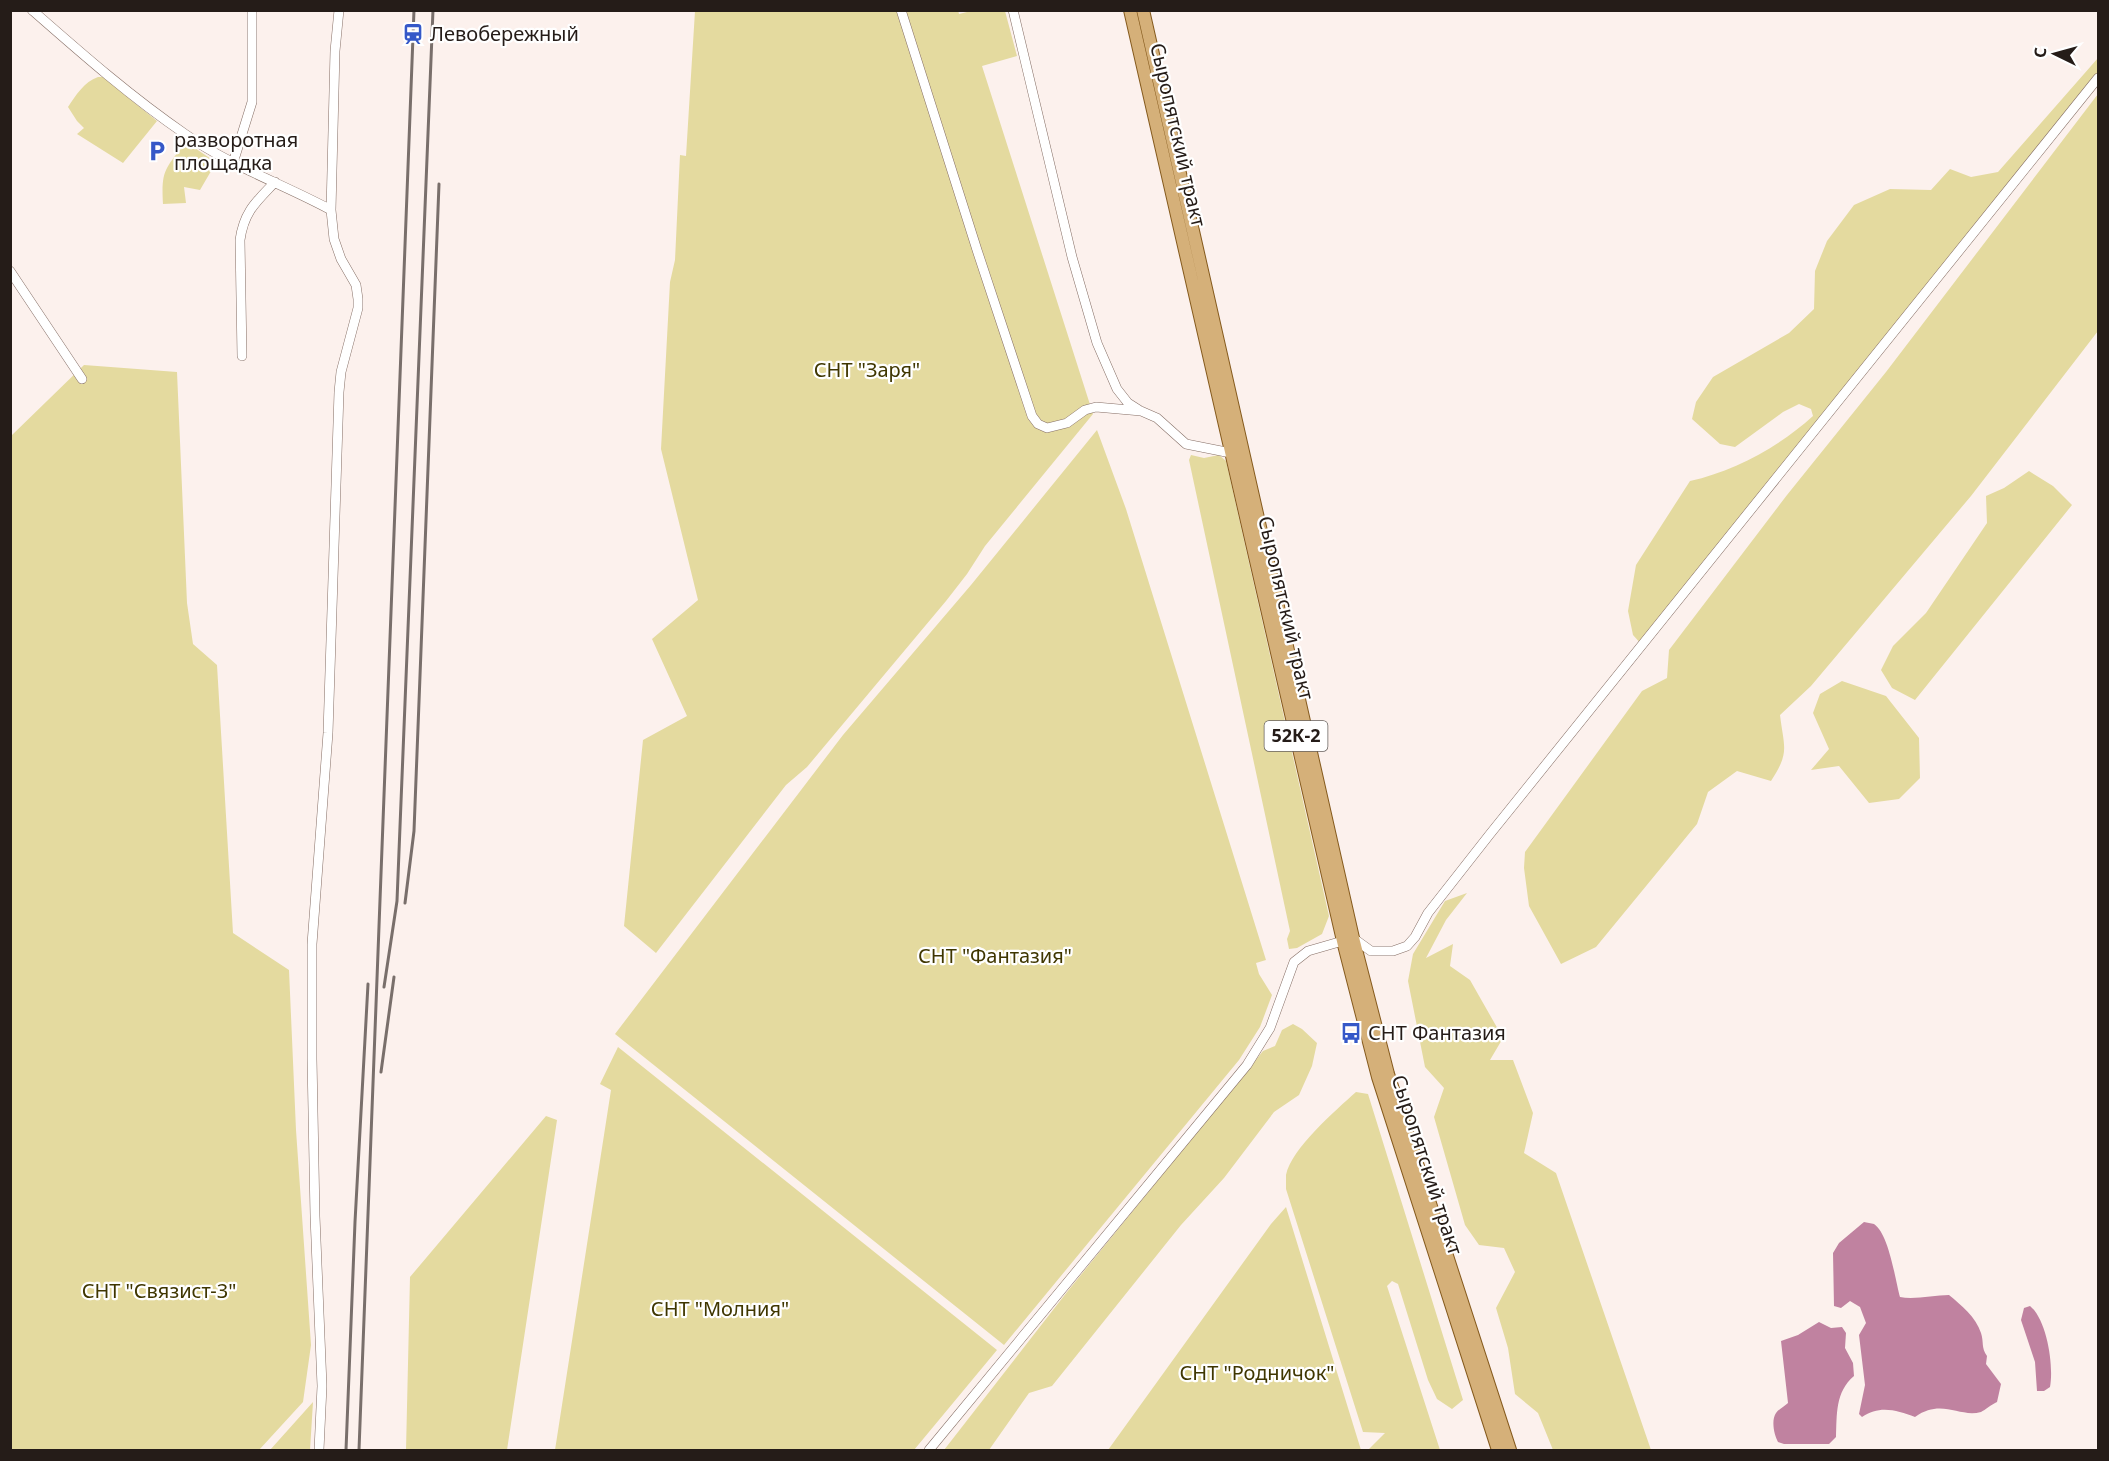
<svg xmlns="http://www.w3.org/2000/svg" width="2109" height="1461" font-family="'Noto Sans',sans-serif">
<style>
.green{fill:#e4da9f}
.water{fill:#c082a0}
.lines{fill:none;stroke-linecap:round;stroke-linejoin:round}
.minor-casing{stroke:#866f66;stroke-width:10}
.major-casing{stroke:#855a1d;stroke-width:14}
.minor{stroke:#fff;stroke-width:9}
.major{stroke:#d5b079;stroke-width:12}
.rail{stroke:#796f6b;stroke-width:3}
.labels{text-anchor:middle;stroke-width:4.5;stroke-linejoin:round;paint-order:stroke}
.shield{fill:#fff;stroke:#66605d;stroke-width:1.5}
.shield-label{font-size:18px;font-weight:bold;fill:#251c18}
.poi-label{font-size:20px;fill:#251c18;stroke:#fff;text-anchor:start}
.street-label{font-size:20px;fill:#251c18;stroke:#fff}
.park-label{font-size:20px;fill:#3f3600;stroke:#fff}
</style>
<rect width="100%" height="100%" fill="#fcf1ed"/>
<!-- green -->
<path class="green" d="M958,10L959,14L971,11H1005L1017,56L982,66L1093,414L985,546L967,574L946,601L807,767L786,785L656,953L624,926L643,740L687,716L652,639L698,600L661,449L670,282L675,260L680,155L686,156L695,11Z
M2098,58V75L1642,645L1633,635L1628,611L1636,565L1690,481C1734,471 1779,447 1813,416L1811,409L1799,404L1783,412L1735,447L1720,444L1692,419L1696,402L1713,377L1789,333L1814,309L1815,271L1827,241L1854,205L1890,189L1931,190L1950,169L1971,177L1998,172Z
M98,77H103L157,121L123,163L77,134L84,128L77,121L68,107C76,95 84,82 98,77Z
M2098,94V331L1971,496L1811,686L1780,715C1784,748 1790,752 1771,781L1737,771L1708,792L1697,824L1596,947L1561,964L1529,906L1524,868L1525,852L1642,691L1667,678L1669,650L1787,495L1886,372Z
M186,142L214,161V166L200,190L184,187L186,203L163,204C161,170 165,169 186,142Z
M84,365L177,372L187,603L193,644L217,665L233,933L289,970L296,1130L311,1345L303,1402L259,1450H11V436Z
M1097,430L1126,509L1266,960L1256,963L1259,974L1272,995L1260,1027L1239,1060L1004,1345L615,1034L843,735L971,585Z
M1191,455L1204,458L1219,455L1226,461L1329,916L1322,934L1297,948L1289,949L1287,939L1290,931L1189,460Z
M2029,471L2053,486L2072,505L1915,700L1892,688L1881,670L1893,646L1926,613L1987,523L1986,496L2004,488Z
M1842,681L1886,696L1919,738L1920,778L1899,799L1869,803L1839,766L1811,770L1829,749L1813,713L1820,694Z
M1467,893L1446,920L1426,958L1453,944L1450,966L1470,980L1503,1038L1490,1060H1513L1533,1113L1524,1153L1556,1173L1651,1450H1553L1538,1413L1515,1394L1508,1348L1496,1308L1515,1272L1504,1248L1479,1245L1465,1225L1434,1117L1444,1088L1425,1067L1408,981L1413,954L1445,901Z
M1293,1024L1302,1029L1317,1043L1312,1066L1299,1095L1274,1112L1224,1178L1181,1225L1052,1386L1029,1393L989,1450H944L1067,1292L1263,1051L1275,1046L1282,1030Z
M618,1047L997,1350L914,1450H555L611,1090L600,1084Z
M1356,1092L1368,1094L1463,1400L1452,1409L1437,1399L1428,1380L1398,1284L1392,1281L1387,1286L1440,1450H1368L1385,1433L1363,1432L1286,1189C1286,1185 1286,1180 1286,1175C1291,1149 1336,1110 1356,1092Z
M546,1116L557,1120L507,1450H406L410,1277Z
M1286,1207L1361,1450H1108L1271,1224Z
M313,1402L310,1450H270Z"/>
<!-- water -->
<path class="water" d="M1864,1222C1867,1223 1871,1223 1874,1224C1889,1234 1895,1279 1900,1297C1914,1300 1934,1295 1949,1295C1961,1305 1976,1317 1981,1333C1984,1342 1981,1348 1987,1356L1986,1364L2001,1384L1997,1402C1992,1404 1985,1410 1981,1412C1959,1418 1942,1398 1915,1417C1897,1410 1879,1405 1862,1417L1859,1414L1865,1385L1859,1335L1866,1323L1860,1307L1850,1301L1841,1308L1834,1306L1833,1253L1839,1243Z
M2030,1306C2047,1320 2054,1366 2050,1387L2044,1391H2037L2035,1362L2021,1320L2024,1308Z
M1819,1322L1831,1328L1842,1327L1846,1333L1845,1348L1853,1363L1854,1376C1835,1392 1837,1415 1836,1437L1829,1444H1784L1778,1442C1774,1435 1771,1420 1776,1413C1779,1409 1785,1406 1788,1403L1781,1341L1798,1335Z"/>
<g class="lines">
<defs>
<path id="minor" d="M32,10C81,53 131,97 185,134C230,166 283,184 331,210L334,239L341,259L356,285L358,299V308L341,372L339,392L328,733L312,944V1059L315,1216L322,1386L319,1450
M901,10L977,250L1032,416L1038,424L1047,428L1067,423L1085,410L1096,407L1141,411L1157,418L1186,444L1231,453
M1013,10L1072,257L1097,343L1117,389L1128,403L1139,410
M233,163L252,102V10
M331,210L335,51L339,10
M10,271L82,379
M242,356L240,240C244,211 257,201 275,182
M929,1450L1247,1065L1270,1028L1294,962L1308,951L1353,938L1371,951H1393L1407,946L1415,937L1428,913L1490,834L2098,78"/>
<path id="major" d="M1130,10L1343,941L1378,1077L1498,1450
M1143,10L1353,938L1388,1074L1510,1450"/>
</defs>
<!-- minor casing -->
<use href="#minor" class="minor-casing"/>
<!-- major casing -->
<use href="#major" class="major-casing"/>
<!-- minor -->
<use href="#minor" class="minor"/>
<!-- major -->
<use href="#major" class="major"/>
<!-- rail -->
<path class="rail" d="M405,903L414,831L439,184
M384,987L397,901L433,10
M381,1072L394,977
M346,1450L355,1222L368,984
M359,1450L414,10"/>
</g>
<!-- icons -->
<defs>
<symbol id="station-bare" viewBox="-9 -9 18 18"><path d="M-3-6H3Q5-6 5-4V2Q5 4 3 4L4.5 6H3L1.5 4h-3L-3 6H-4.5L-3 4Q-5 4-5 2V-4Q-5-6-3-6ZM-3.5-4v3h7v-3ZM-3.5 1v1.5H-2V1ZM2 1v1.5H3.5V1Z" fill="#3558c8" stroke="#fff" stroke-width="2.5" paint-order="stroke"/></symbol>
<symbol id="parking-bare" viewBox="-9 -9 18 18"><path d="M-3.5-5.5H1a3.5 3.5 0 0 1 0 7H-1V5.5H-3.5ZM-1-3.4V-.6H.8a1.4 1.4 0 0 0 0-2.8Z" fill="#3558c8" stroke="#fff" stroke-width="2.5" paint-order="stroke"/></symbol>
<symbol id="bus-bare" viewBox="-9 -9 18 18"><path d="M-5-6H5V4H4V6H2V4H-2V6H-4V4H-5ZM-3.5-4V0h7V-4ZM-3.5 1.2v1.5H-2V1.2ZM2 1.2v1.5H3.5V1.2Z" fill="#3558c8" stroke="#fff" stroke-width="2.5" paint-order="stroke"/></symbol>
</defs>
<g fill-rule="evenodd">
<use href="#station-bare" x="398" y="19" width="30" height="30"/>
<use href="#parking-bare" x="142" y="136" width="30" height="30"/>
<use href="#bus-bare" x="1336" y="1018" width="30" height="30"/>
</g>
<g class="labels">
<!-- shield labels -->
<rect class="shield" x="1264.5" y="721" width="63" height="30" rx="4.5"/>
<g class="shield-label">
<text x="1296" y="742">52К-2</text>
</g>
<!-- poi labels -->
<g class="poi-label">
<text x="430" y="41">Левобережный</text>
<text x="174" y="147">разворотная<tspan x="174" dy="23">площадка</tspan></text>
<text x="1368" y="1040">СНТ Фантазия</text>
</g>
<!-- street labels -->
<g class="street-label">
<text transform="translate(1178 135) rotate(77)" y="7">Сыропятский тракт</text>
<text transform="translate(1286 608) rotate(77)" y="7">Сыропятский тракт</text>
<text transform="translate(1427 1165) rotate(72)" y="7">Сыропятский тракт</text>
</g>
<!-- park labels -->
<g class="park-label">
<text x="867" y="377">СНТ "Заря"</text>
<text x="995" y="963">СНТ "Фантазия"</text>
<text x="159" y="1298">СНТ "Связист-3"</text>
<text x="720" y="1316">СНТ "Молния"</text>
<text x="1257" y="1380">СНТ "Родничок"</text>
</g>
</g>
<!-- border -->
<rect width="2109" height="1461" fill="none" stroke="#251c18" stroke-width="24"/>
<!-- north arrow -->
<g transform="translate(2055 54) rotate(275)" stroke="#ffffff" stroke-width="4.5" paint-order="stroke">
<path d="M0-4.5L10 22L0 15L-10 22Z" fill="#251c18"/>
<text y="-9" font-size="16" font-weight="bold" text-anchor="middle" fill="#251c18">С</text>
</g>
</svg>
